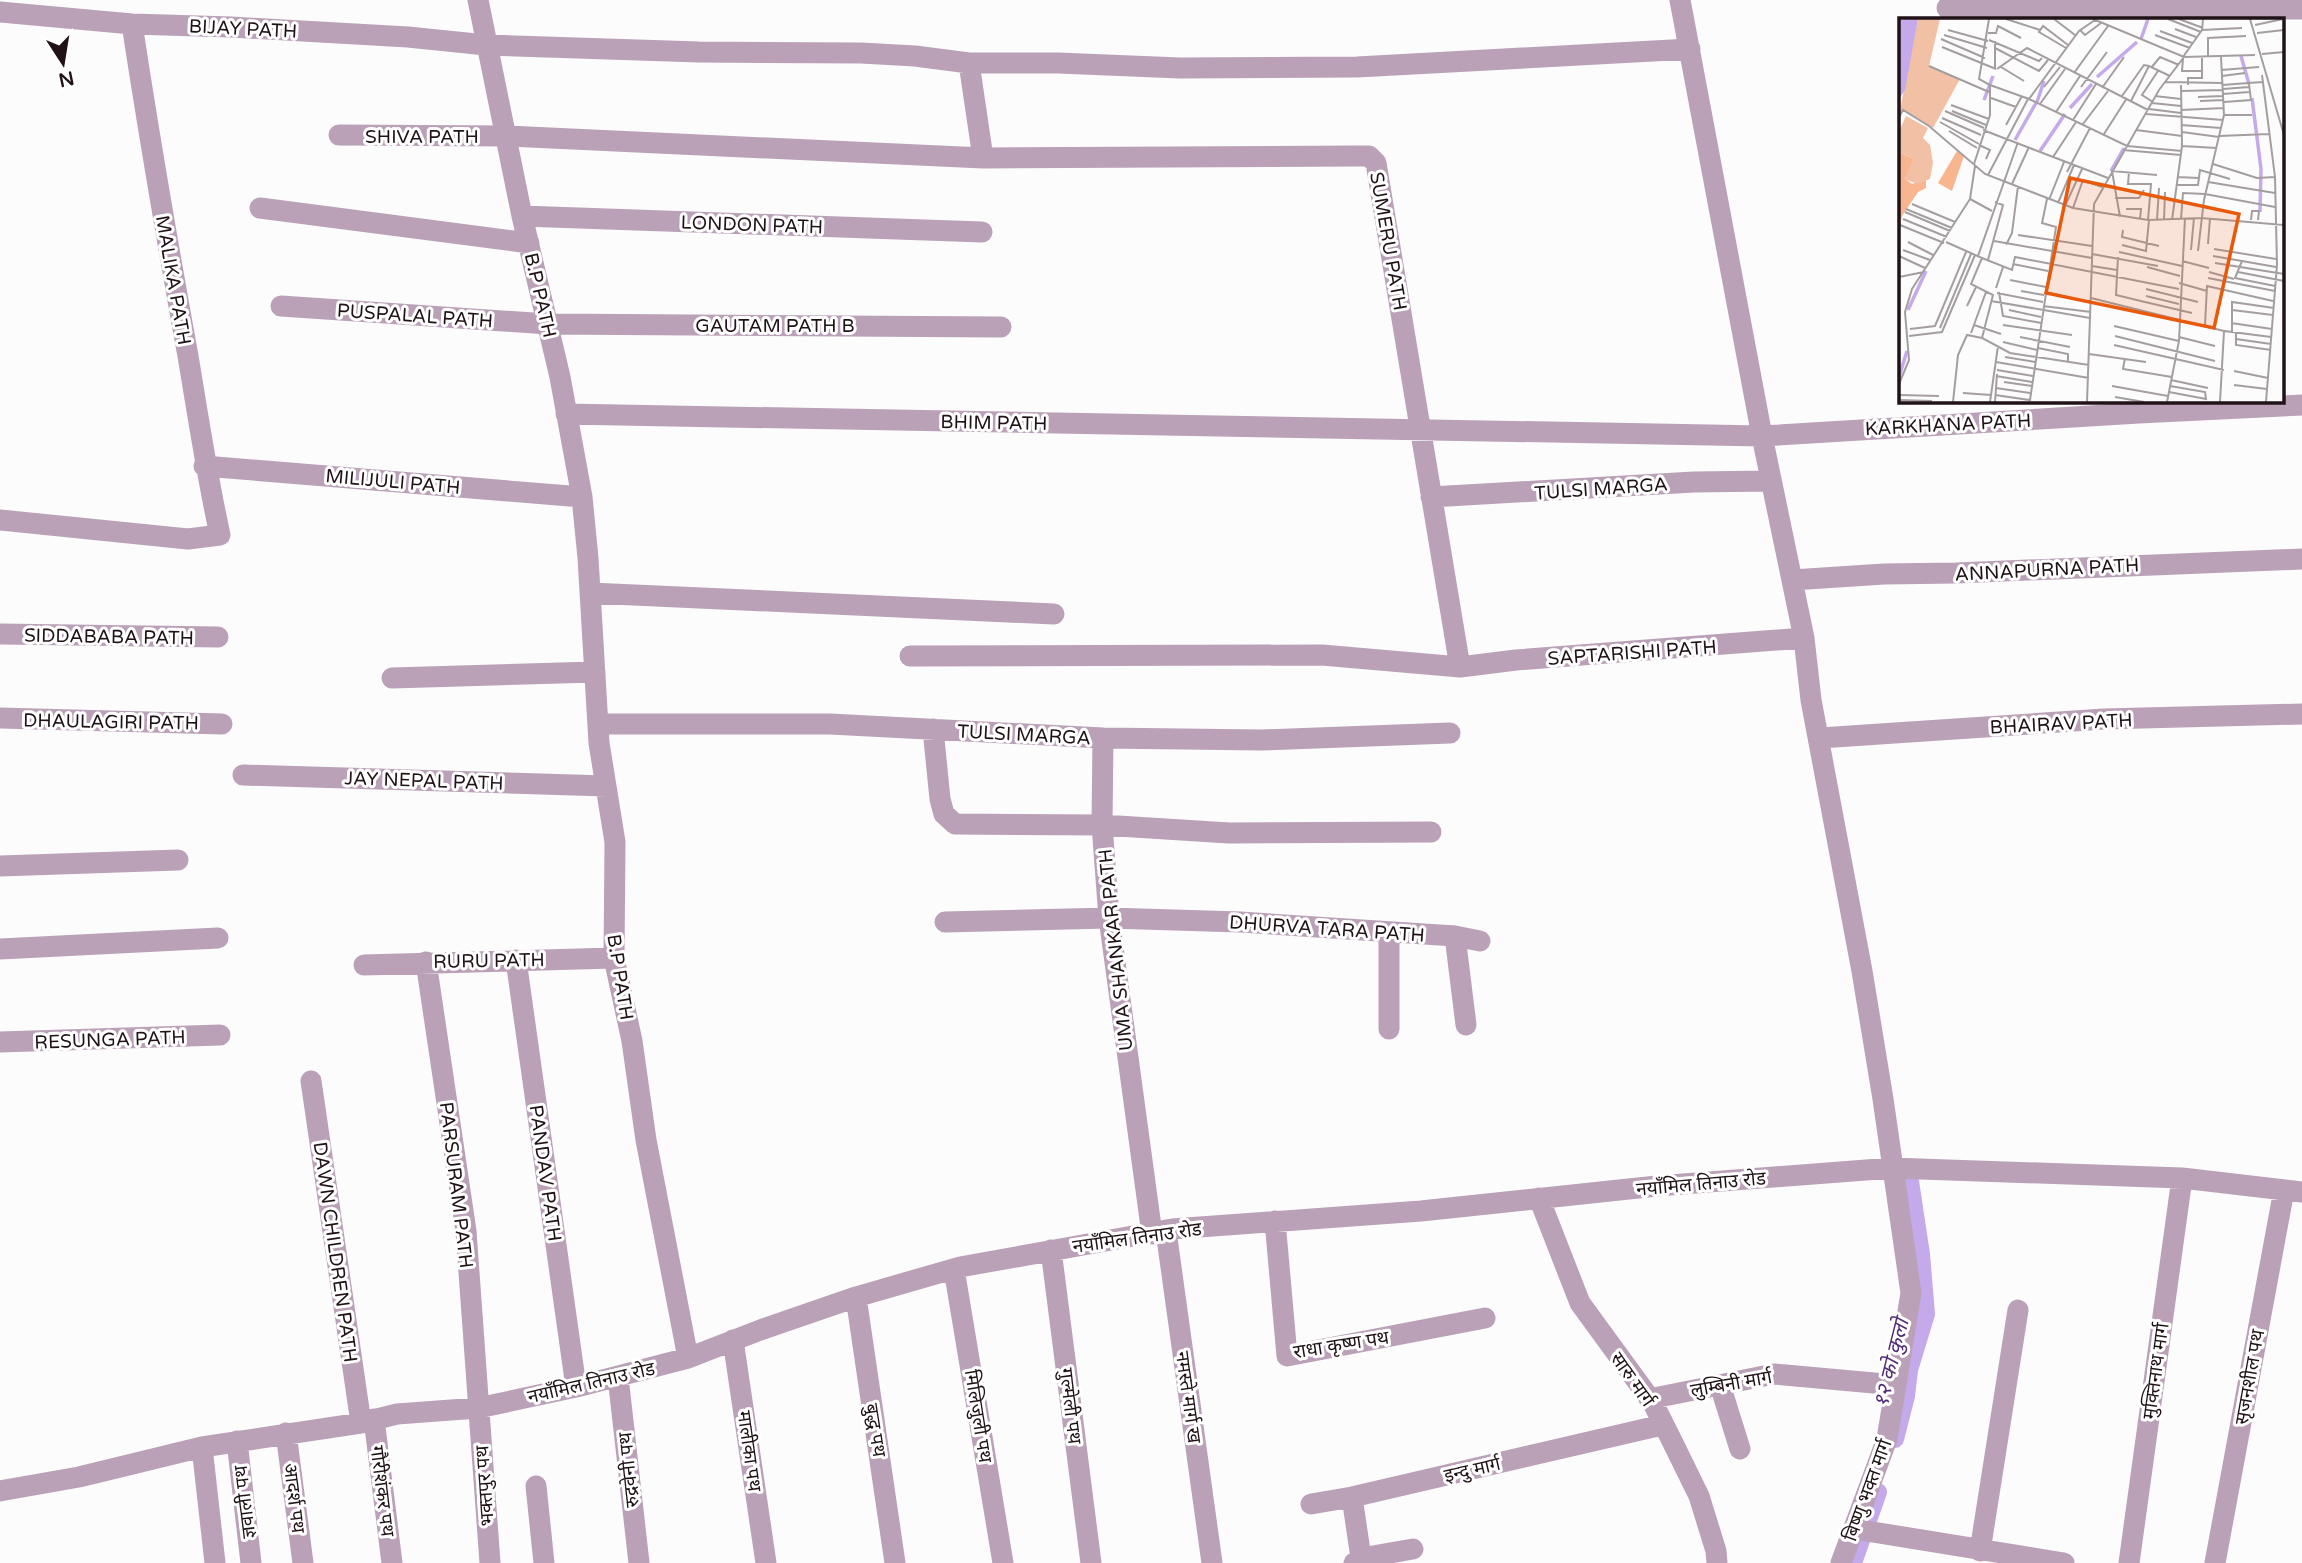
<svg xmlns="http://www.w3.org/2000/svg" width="2302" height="1563" font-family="'Varela Round','Noto Sans Devanagari',sans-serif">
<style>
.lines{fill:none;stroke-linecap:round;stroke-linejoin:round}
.canal{stroke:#c4aaeb;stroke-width:18}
.minor{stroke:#baa1b7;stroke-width:21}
.labels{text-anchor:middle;stroke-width:6;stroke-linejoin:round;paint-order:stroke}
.street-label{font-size:19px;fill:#201217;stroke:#fff}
.water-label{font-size:21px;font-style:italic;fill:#512d78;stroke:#fff}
.inset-river{fill:none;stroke:#c4aaeb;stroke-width:3.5}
.inset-road{fill:none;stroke:#a49ea0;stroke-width:2}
.view{fill:#e8590c;fill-opacity:0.15;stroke:#e8590c;stroke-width:3.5}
.inset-edge{fill:none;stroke:#201217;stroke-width:3.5}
</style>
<rect width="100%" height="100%" fill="#fcfcfc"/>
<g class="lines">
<!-- canal -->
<path class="canal" d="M1895,1439L1906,1396L1909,1370L1926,1314L1921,1254L1908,1168
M1853,1563L1878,1492"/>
<!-- minor -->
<path class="minor" d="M478,0L522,216L560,377L582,497L588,558L599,743L615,842L614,958L632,1041L646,1140L688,1358
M1680,0L1762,436L1804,638L1811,700L1862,971L1883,1099L1911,1293L1887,1439L1841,1563
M1947,8L2302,9
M0,12L132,24L231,27L408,37L486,45L699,52L861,53L915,56L969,63H1058L1180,68L1357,67L1690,49
M339,135L506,136L983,158L969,63
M983,158L1356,156H1369L1376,163L1460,667
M260,208L529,243
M522,216L982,232
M281,306L548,324L1001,327
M566,414L1762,436L2139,413L2302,405
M204,466L582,497
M1431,497L1694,482L1771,481
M0,520L188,539L220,535C207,476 198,416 188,356C168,246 149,135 132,24
M1792,580L1884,574L1956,573L2302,559
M590,593L1054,614
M0,634L218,637
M910,656L1322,655L1460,667L1516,660L1804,638
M392,678L595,672
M0,718L222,724
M598,724H830L1103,738L1262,740L1450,733
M933,729L940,799L944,814L955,824L1102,825L1103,738
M1820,738L2104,719L2302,714
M243,775L606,786
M0,866L178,860
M945,922L1109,918L1240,922L1455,936L1466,1025
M1455,936L1480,941
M0,949L218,938
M516,960L576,1387
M426,962L466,1231L490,1563
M364,965L614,958
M1389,1029V933
M0,1042L220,1035
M311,1081L361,1423
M1539,1198L1580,1303L1653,1403L1673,1443L1699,1496L1716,1551L1717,1563
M1275,1221L1287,1356L1485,1318
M1166,1231L1212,1563
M1152,1234L1109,918L1102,825L1229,833L1431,832
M1051,1250L1091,1563
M954,1269L1003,1563
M856,1297L895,1563
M733,1340L766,1563
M618,1377L639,1563
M1720,1385L1740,1449
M1649,1399L1774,1374L1896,1385
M374,1419L392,1563
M286,1433L303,1563
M237,1441L251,1563
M202,1447L215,1563
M536,1486L544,1563
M0,1491L79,1477L202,1447L361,1423L397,1414L478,1408L576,1387L688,1358L763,1329L856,1297L960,1267L1172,1229L1421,1211L1657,1186L1892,1168L2182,1178L2302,1192
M1311,1504L1352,1497
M1854,1529L2064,1563
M1980,1551L2018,1310
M1361,1558L1413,1549
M1354,1563L1361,1558L1352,1497L1662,1425
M2129,1563L2182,1178
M2215,1563L2284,1190"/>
</g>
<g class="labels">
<!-- street labels -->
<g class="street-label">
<text transform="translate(243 28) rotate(3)" y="7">BIJAY PATH</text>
<text x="422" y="143">SHIVA PATH</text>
<text transform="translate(752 224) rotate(2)" y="7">LONDON PATH</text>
<text transform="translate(1389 241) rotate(80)" y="7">SUMERU PATH</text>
<text transform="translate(174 280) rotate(80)" y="7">MALIKA PATH</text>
<text transform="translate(541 295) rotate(77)" y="7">B.P PATH</text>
<text transform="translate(415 315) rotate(4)" y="7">PUSPALAL PATH</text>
<text x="775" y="332">GAUTAM PATH B</text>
<text transform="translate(994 422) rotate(1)" y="7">BHIM PATH</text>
<text transform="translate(1948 424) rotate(-3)" y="7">KARKHANA PATH</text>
<text transform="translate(393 481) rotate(5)" y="7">MILIJULI PATH</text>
<text transform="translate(1601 488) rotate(-4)" y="7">TULSI MARGA</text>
<text transform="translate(2047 569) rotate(-3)" y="7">ANNAPURNA PATH</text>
<text transform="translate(109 636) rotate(1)" y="7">SIDDABABA PATH</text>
<text transform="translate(1632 652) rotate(-4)" y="7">SAPTARISHI PATH</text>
<text transform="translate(111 721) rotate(1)" y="7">DHAULAGIRI PATH</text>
<text transform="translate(2061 723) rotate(-3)" y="7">BHAIRAV PATH</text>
<text transform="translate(1024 734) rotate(3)" y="7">TULSI MARGA</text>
<text transform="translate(424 780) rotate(2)" y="7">JAY NEPAL PATH</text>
<text transform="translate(1327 928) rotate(4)" y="7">DHURVA TARA PATH</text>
<text transform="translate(1115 950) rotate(-96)" y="7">UMA SHANKAR PATH</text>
<text transform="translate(489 960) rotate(-1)" y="7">RURU PATH</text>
<text transform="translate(621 977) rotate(81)" y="7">B.P PATH</text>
<text transform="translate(110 1039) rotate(-2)" y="7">RESUNGA PATH</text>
<text transform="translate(546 1173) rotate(82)" y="7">PANDAV PATH</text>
<text transform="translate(1701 1183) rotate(-5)" y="7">नयाँमिल तिनाउ रोड</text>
<text transform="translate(457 1185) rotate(83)" y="7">PARSURAM PATH</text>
<text transform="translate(1137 1237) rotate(-8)" y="7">नयाँमिल तिनाउ रोड</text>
<text transform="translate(336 1252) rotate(82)" y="7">DAWN CHILDREN PATH</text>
<text transform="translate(1341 1344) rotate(-9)" y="7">राधा कृष्ण पथ</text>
<text transform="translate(2155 1371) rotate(-82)" y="7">मुक्तिनाथ मार्ग</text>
<text transform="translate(2249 1377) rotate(-80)" y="7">सृजनशील पथ</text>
<text transform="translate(1633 1379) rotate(55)" y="7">सारु मार्ग</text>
<text transform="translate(591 1382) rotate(-13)" y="7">नयाँमिल तिनाउ रोड</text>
<text transform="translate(1731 1383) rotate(-10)" y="7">लुम्बिनी मार्ग</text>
<text transform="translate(1189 1397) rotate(82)" y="7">नमस्ते मार्ग ख</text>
<text transform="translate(1071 1406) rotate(83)" y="7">गुल्मेली पथ</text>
<text transform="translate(979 1416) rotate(81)" y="7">मिलिजुली पथ</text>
<text transform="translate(876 1430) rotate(81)" y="7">बुद्ध पथ</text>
<text transform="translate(750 1451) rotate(82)" y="7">मालीका पथ</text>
<text transform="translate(1472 1469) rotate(-13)" y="7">इन्दु मार्ग</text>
<text transform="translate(628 1470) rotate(-96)" y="7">रुद्रवेनी पथ</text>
<text transform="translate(484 1486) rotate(-94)" y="7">भक्तपुर पथ</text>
<text transform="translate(1867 1490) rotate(-70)" y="7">बिष्णु भक्त मार्ग</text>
<text transform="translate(383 1491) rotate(83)" y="7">गौरीशंकर पथ</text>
<text transform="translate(295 1498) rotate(83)" y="7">आदर्श पथ</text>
<text transform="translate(244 1502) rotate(-97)" y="7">ज्ञवाली पथ</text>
</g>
<!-- water labels -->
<g class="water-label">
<text transform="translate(1891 1363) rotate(-76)" y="7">१२ को कुलो</text>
</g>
</g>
<!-- overview -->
<g transform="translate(1899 18)">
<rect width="385" height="385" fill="#fcfcfc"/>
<path d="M19,1H41L30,48L61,61L34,110L4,92L0,97Z" fill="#f2c1a5"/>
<path d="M58,133L65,138L53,173L39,165ZM0,134L15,141L6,161L13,166L27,160V170L19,174L3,198L0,213Z" fill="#f9b58e"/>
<path d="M7,98L29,110L24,120L31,127L34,145L31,161L19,166L5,161L15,141L0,134V113Z" fill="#f2c1a5"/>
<path d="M19,1L6,72L0,81V2Z" fill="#c4aaeb"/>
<path class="inset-river" d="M242,21L249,1M342,38L350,66M198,59L238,24M353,80L362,151L361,194M85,82L94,58M138,84L145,63M171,90L193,66M116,122L137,85M141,133L166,96M212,153L225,130M9,292L27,253M0,359L8,333"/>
<path class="inset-road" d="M107,1L141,12M155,1L176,17M194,1L285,39L356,37M269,1L302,14M280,1L304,10M351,1L385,117M356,7L384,1M276,11L297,19M49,12L89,23M181,12L186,17L202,5M303,12L343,10M261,13L293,25M89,15H97L99,8L122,20M358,15L385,12M45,17L88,30M256,17L291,30M42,21L86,40M90,22L140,43L143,40M43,29L97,51M96,30L140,53L149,42M167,30L140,14L144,8L169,27M363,36L385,34M284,39L303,12L304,1M309,39V20L347,18M284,41L283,53H303V40M30,48L90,74M102,49L125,63M96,50V23M252,50L261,39L280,47M98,51L128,30L249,92M322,52L360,49M175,55L209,8M363,57L376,159L378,247L367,384M323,58L346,55M266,64L323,65M91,67L130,81L228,128L283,133M289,67V60H303V53M323,67L363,64M145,69L161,49M182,69L208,34M203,70L225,39M324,71L350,69M282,73L324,72M324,76L350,74M223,78L245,47L250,48M256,78L282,81M299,79L324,78M92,80L117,89M130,81L180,13L196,2M232,83L250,48L271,58M301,83L325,82M254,84L243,77L259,53M325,84L352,82L350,66M253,85L282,88M141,86L166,51M52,87L90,101M250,91L282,95M282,92L325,90M46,93L85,110M53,93L87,107M157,94L181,58M247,96L324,102M325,97H353M0,99L4,92L30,108L86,156L174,190L249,202L302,200L385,207M43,100L82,117M174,102L197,66M41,104L80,126M184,106L209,73M107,107L123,78M282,107L322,110M84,112L209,160M237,112L283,118M50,113L78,130M283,114L320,119M205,116L228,80M320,118L370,116M80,127L91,132L87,141M283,128L318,130M224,132L282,137M154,139L177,104M75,146L91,97V67L80,61L90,1M314,146L358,160L376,159M168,154L191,110M230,154L229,166H252L249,202M89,157L129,81M278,159L300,160M309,164L376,175M113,166L130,129M277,167H299L301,152L331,161M306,176L376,189M216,180H240L245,172M71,181L93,193M150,182L165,144M159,185L175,147M13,186L56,204M166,188L183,151M174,190L184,162L203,169M7,191L53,210M227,191H242L241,201M6,194L51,213M221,199L213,153L258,157M4,201L48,219M282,201L284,175L306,176M258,202L260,170M265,202L266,174M273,202L283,128L282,67M352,202L353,193H360L359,202M1,207L45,225M224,212L223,219L260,228M119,217L193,228M95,223L193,240M9,224L34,237M47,224L83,240L72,266L94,277L83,320L111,335L190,347M309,226L311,200M107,227L113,215L119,168M223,227L247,233L250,202M315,231L377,241M4,232L31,242M292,232L295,200M299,233L305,182L325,97L322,39M220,234L283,248M193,236L259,248M0,238L26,250M79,238L119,124M314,238L343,243L336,260L376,268M219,239L217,277L246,284M83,240L113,252L116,239L280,271M89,242L104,187L96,184M283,243L310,250M343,243L377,249M316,245L385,256M114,246L149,253M193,248L218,252M248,249L281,258M310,254L335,261M339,254L385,263M0,259L25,254M309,260L376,273M111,262L147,269M280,265L308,273M97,270L104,249M247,271L299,284M122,273L145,277M100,274L104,298L142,305M146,274L173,280M98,275L144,284M247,278L280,286M192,280L325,313M92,283L191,300M246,284L293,295M68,288L77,269M144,288L192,294M110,292L142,299M333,292L374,297M332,305L373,311M75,307L102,316M104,307L173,317M306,307L308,268L374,283M215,308L280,323M41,310L72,236M11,311L36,308L67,234M72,315L87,274M333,315V284L375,290M337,315V327L372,332M10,318L43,314L76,237M216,318L316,343M121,319L171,329M280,319L316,328M337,321L372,326M104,324L138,332M215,327L325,352M139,330L169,336V343M190,336L247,344M106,339L136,344M226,340L224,351L273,359M97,344L190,360M98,352L134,358M335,353L369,360M97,358L133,364M272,362L309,370M105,364L133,368M0,366L10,342L6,294L13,271L71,181L76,148M335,367L368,371M213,368L269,378M97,370L131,375M270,374L307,381L306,374L271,368M64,375L92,377M1,377L40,378M96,377L131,382L157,209L143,205L148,181M216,379L245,384M0,382L33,383M54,384L59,337L68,317L83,320M91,384L99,328M96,384L98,356M188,384L195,186L260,72L285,39M268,384L280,323L286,200M321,384L325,313L372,319"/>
<path class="view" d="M171,160L340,196L315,310L147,275Z"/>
<rect width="385" height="385" class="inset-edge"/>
</g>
<!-- north arrow -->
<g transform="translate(63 63) rotate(168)" stroke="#ffffff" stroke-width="5" paint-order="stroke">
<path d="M0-5L12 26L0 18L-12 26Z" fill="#201217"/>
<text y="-10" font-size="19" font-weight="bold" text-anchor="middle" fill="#201217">N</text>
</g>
</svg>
